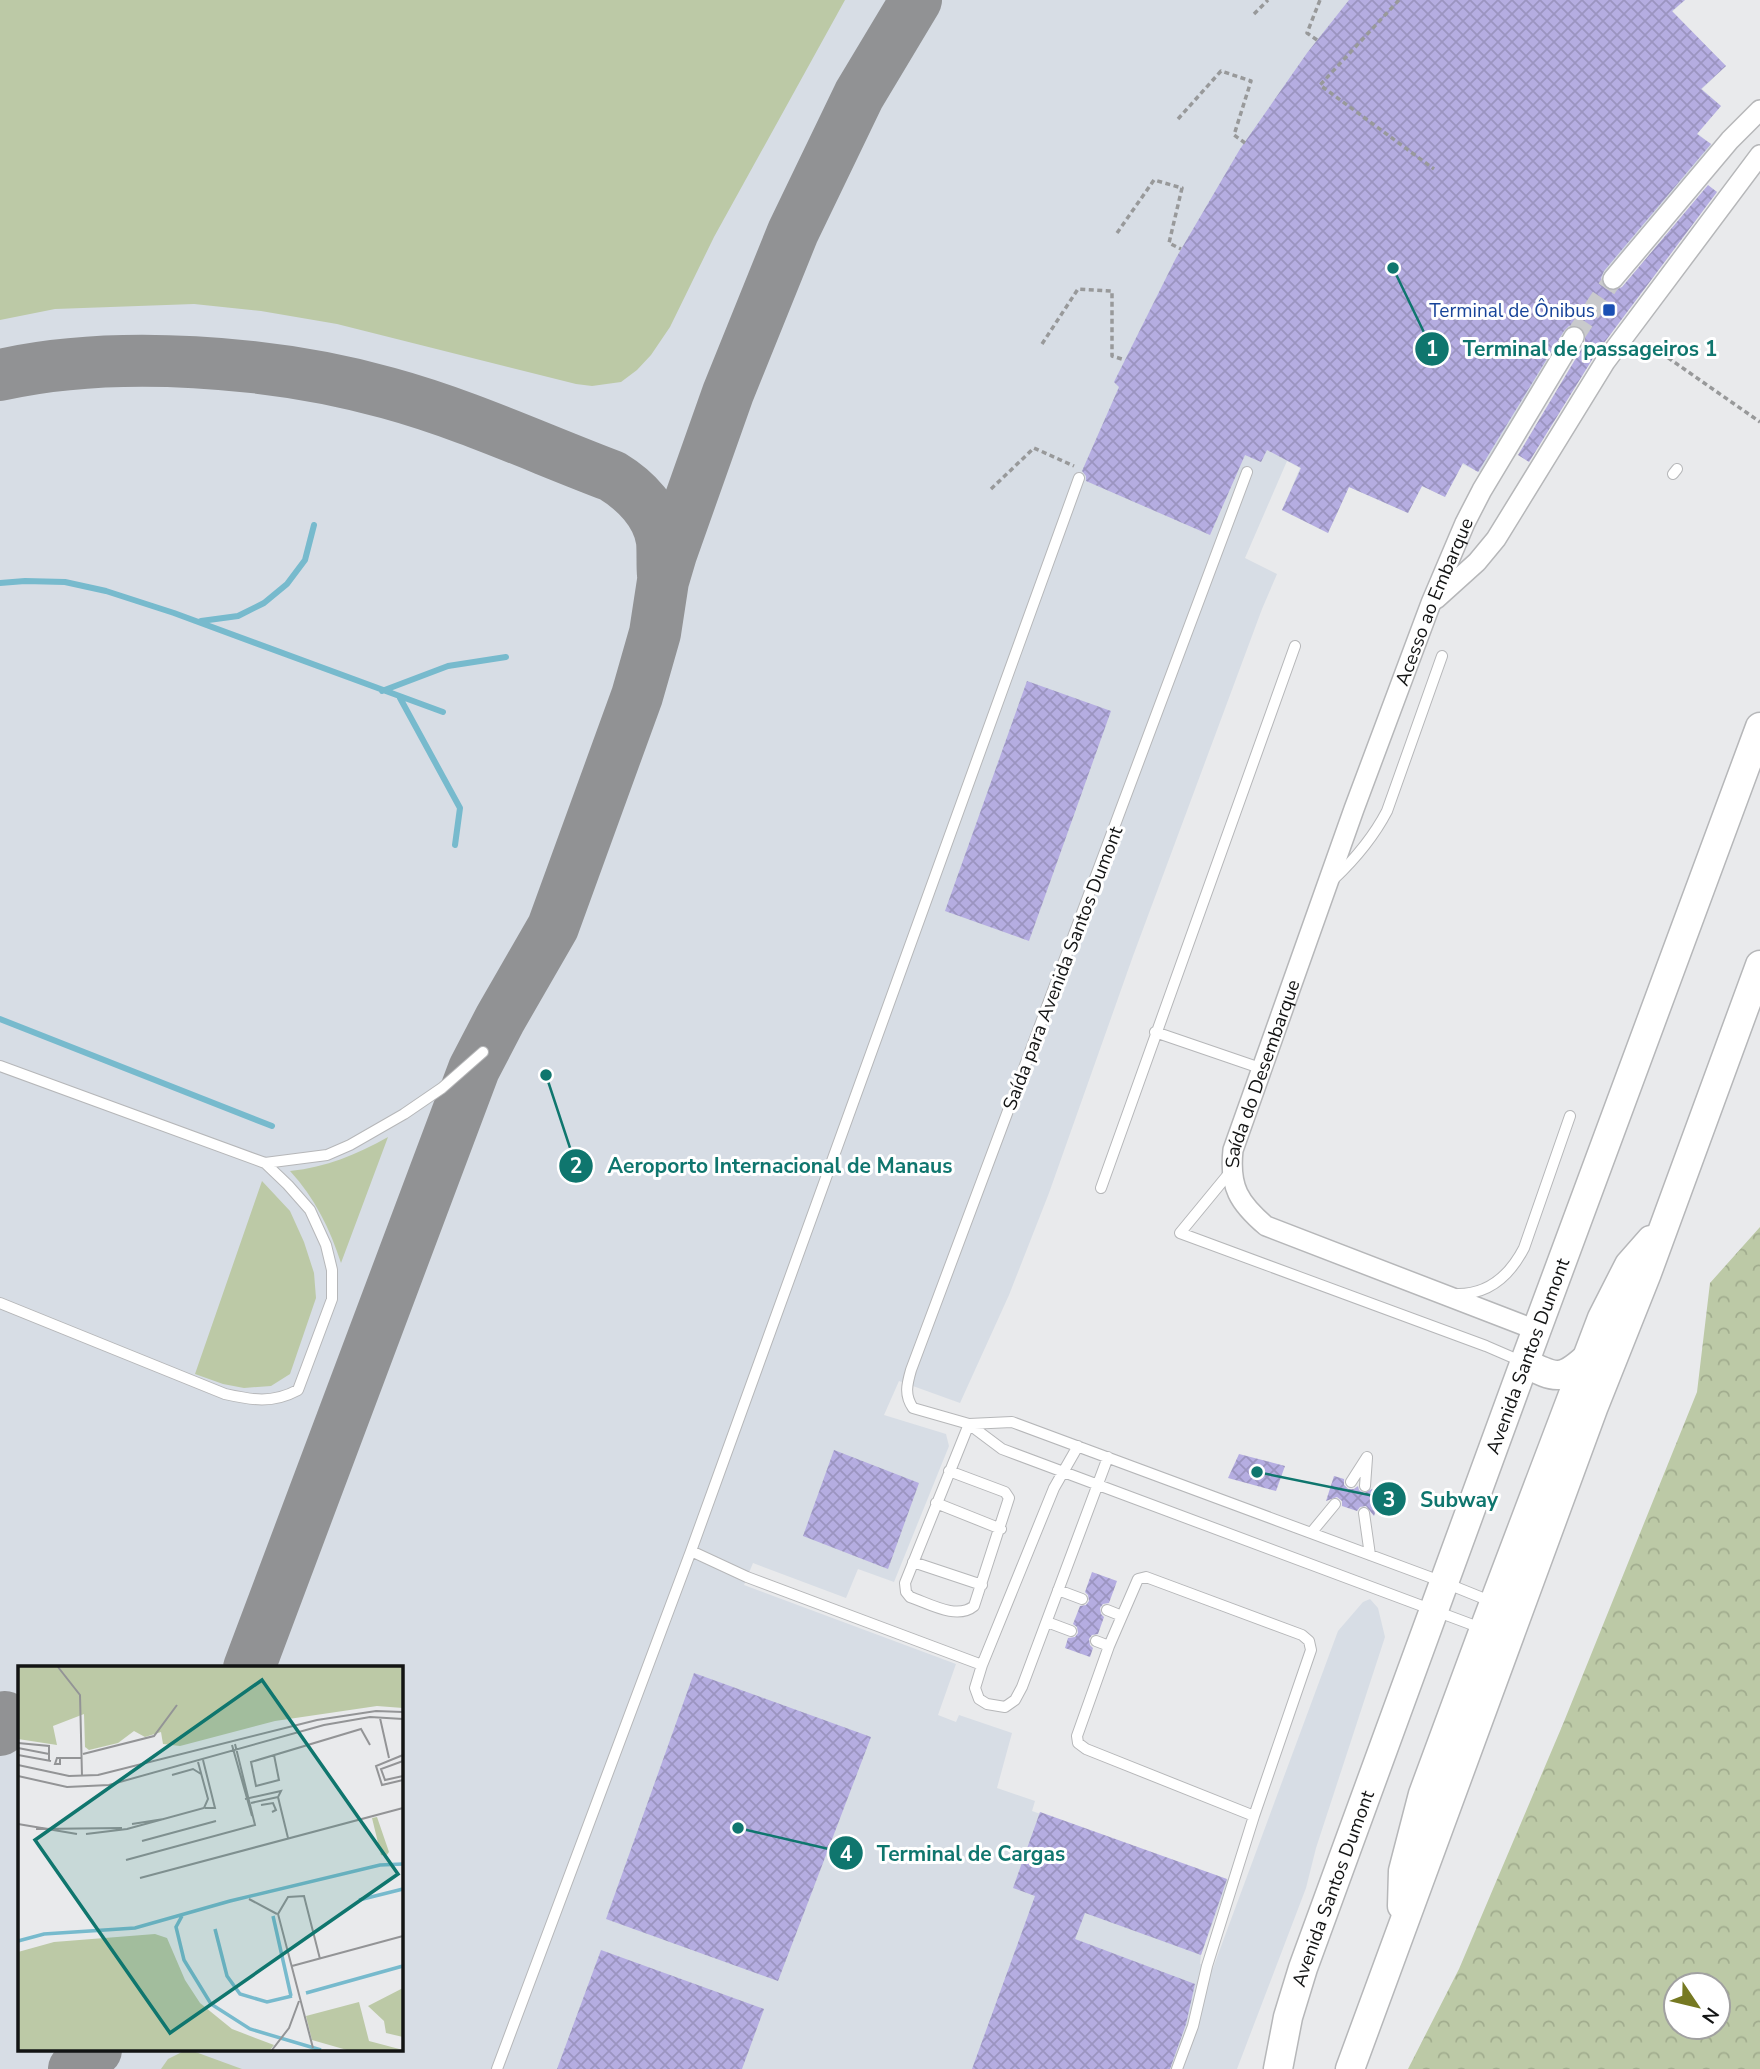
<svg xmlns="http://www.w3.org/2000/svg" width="1760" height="2069" font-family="'Nunito Sans',sans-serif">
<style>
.built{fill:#d7dde5;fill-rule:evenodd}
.grass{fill:#bcc9a6}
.forest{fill:url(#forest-crowns);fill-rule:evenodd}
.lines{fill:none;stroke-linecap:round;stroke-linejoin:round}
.stream{stroke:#77bacd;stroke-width:6}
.taxiway{stroke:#919294;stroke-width:52}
.building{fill:url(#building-cross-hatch)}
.minor-tunnel{stroke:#c9cacc;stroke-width:19;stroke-dasharray:19 10;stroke-linecap:butt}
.service-casing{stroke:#b6b7b9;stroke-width:12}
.minor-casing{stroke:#b6b7b9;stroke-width:22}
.secondary-casing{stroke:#b6b7b9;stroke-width:31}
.path{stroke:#98999a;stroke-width:3.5;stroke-dasharray:5 3.5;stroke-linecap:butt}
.service{stroke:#fff;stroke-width:10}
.minor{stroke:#fff;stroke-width:19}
.secondary{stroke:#fff;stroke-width:28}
.transit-dot{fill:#1a4fb4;stroke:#fff;stroke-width:2.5}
.labels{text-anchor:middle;stroke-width:6;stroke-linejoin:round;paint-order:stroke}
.transit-label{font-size:19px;fill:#164399;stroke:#fff;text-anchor:end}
.street-label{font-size:19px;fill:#131414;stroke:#fff}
.inset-river{fill:none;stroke:#77bacd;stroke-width:3.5}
.inset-road{fill:none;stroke:#939496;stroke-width:2}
.view{fill:#0f766e;fill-opacity:0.15;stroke:#0f766e;stroke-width:3.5}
.inset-edge{fill:none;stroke:#131414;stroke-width:3.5}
.leader{fill:none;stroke:#0f766e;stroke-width:2.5}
.callout-dot{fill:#0f766e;stroke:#fff;stroke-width:2.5}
.mark-label{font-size:21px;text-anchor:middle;font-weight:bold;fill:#fff}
.callout-label{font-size:21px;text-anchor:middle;font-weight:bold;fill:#0f766e;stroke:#fff;stroke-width:6;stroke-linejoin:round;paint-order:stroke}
</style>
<defs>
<pattern id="forest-crowns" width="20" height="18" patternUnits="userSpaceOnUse" patternTransform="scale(1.75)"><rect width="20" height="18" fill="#bcc9a6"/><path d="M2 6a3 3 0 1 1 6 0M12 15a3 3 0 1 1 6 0" fill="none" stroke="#a1ac8e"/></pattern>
<pattern id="building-cross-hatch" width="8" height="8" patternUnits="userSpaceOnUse" patternTransform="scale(1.75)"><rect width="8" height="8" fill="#b5ade1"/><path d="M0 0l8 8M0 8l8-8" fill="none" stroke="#9b94c0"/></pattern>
</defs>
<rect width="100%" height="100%" fill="#e9eaec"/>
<!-- built -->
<path class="built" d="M0,0H1685L1672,12L1726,66L1702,89L1721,106L1697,133L1713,146L1608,277L1569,334L1485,475L1462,464L1445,497L1422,486L1408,513L1349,487L1328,533L1282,510L1300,468L1287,461L1245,558L1277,574L1262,609L1133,956L1049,1193L1009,1295L960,1403L899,1381L884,1415L946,1434L949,1446L894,1582L858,1569L846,1598L753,1563L744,1585L956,1664L938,1715L956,1722L959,1715L1012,1733L997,1788L1035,1801L1032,1811L1229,1880L1201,1955L1200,1964L1213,1968L1338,1631L1363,1602L1370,1599L1378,1608L1385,1637L1316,1848L1306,1888L1237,2069H0ZM19,1668H401V2050H19Z"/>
<!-- grass -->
<path class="grass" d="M0,0H845L714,237L670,327L651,355L637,370L621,382L592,386L576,384L337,324L261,311L194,304L55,309L0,320Z
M388,1137L341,1263C330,1229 315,1198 290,1171C327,1167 356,1155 388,1137Z
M262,1181L290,1211L304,1242L314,1273L316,1298L290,1374L271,1386L244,1388L223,1384L195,1374Z
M186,2050H190L242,2069H161L168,2059Z"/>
<!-- forest -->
<path class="forest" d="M1760,1227V2069H1408L1459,1969L1563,1724L1697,1392L1710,1283ZM1676,1985H1718V2027H1676Z"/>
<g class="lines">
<!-- stream -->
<path class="stream" d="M0,583L25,581L65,582L106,591L174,613L443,712
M201,621L238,616L264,603L287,584L305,560L314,525
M382,691L448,666L506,657
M400,698L460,808L455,845
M0,1019L272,1126"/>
<!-- taxiway -->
<path class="taxiway" d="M0,375C116,349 274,361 388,393C465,414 538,448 612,476C635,490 658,513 662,541C663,552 662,564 663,575
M249,1668L474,1069L500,1019L553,927L637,696L655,633L663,581L671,554L728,393L793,232L859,95L916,0
M0,1730L5,1717
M74,2069L96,2050"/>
</g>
<!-- building -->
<path class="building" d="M1349,0H1685L1672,11L1726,66L1701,89L1721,106L1697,134L1711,144L1604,271L1601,278L1605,288L1612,291L1622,287L1708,185L1717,192L1595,355L1529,462L1518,455L1585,343V332L1580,326H1569L1564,331L1478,472L1463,463L1445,497L1422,486L1408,513L1349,487L1328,533L1282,510L1301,468L1267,450L1261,462L1245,455L1210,535L1086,481V476L1082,471L1119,387L1114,382L1176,258L1240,149L1307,53Z
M1027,681L1111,711L1029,941L945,911Z
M834,1450L919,1483L888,1569L803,1536Z
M1239,1454L1285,1466L1276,1491L1228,1478Z
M1334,1476L1344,1479V1485L1348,1489H1354L1358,1486L1359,1490L1364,1493L1372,1489L1382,1492L1374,1516L1366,1506L1360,1507L1357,1511L1342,1506V1501L1337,1497L1326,1501Z
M1092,1572L1117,1581L1109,1603L1103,1604L1100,1608L1101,1614L1104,1617L1098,1634L1092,1635L1089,1639L1090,1645L1093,1648L1090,1657L1065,1648L1068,1638L1075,1637L1078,1633L1077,1627L1073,1624L1080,1606L1086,1605L1089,1601L1088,1595L1085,1592Z
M694,1673L871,1737L778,1981L606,1919Z
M1040,1812L1227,1879L1201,1955L1085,1913L1075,1939L1195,1984L1186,2024L1170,2069H972L1035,1896L1013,1888Z
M601,1950L764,2009L742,2069H557Z"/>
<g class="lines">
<!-- minor-tunnel -->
<path class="minor-tunnel" d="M1574,337L1613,279"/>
<defs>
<path id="service" d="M1247,472L911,1370C907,1384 904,1395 913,1408L969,1424L1012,1422L1443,1582L1490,1601
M1673,474L1677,469
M1334,879C1356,858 1373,838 1387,811L1442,656
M1155,1032L1263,1069
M0,1066L265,1163L288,1185L310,1210L326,1245L332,1270V1299L298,1390C272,1404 252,1400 225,1394L0,1303
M265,1163L327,1155L350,1145L404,1114L442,1088L483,1052
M1231,1171L1180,1233L1486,1346L1523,1362
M1101,1188L1295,646
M1458,1294C1490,1294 1510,1275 1524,1248L1570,1116
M970,1425L1002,1449L1481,1628
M1078,1446L1054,1488L982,1665L975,1688L979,1699L987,1704L1005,1707L1015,1700L1022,1687L1108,1457
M949,1471L1005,1492L1009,1498L974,1606C957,1620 930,1604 910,1597L906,1592L905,1583L969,1424
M1351,1482L1367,1457
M1365,1486L1367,1458
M936,1503L1001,1529
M1364,1513L1370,1555
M1311,1533L1335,1504
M691,1551L747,1577L982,1665
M913,1562L982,1585
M1058,1590L1082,1599
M1107,1610L1122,1616
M1047,1622L1071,1631
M1096,1641L1109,1646
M497,2069L691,1551L1079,478
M1177,2069L1193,2026L1207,1966L1254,1816L1311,1650L1309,1641L1302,1635L1146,1577L1138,1579L1109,1646L1077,1736L1078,1743L1086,1749L1254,1816"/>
<g id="minor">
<path d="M1613,279L1730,140L1760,110"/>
<path d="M1436,599L1477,562L1496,539L1605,362L1760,155"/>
<path id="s1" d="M1536,1330L1266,1226C1239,1203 1229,1187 1233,1150L1354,809L1431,603L1465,523L1482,490L1574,337"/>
</g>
<g id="secondary">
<path d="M1525,1363C1556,1379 1562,1381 1588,1357"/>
<path d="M1402,1906L1403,1871L1423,1794L1484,1629L1602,1318L1629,1265L1651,1240"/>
<path id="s2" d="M1278,2069L1288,2017L1303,1968L1521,1372L1760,727"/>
<path d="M1350,2069L1594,1406L1647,1273L1760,965"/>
</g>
</defs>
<!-- service casing -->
<use href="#service" class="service-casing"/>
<!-- minor casing -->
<use href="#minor" class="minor-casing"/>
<!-- secondary casing -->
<use href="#secondary" class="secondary-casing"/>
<!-- path -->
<path class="path" d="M1399,0L1320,85L1434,169
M1254,14L1268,0
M1317,40L1307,33L1320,0
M1178,119L1221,71L1251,81L1234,135L1245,143
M1117,233L1154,180L1182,188L1169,243L1181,249
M1647,343L1760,422
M1042,344L1078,289L1112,291V356L1125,360
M991,489L1034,448L1074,466"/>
<!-- service -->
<use href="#service" class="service"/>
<!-- minor -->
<use href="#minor" class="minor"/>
<!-- secondary -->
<use href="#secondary" class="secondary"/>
</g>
<!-- markers -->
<rect class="transit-dot" x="1602" y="303" width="14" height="14" rx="3.5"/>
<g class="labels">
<!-- transit labels -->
<g class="transit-label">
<text x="1595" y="317">Terminal de Ônibus</text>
</g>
<!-- street labels -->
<g class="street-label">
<text dy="7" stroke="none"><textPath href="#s1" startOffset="961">Acesso ao Embarque</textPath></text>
<text transform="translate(1062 968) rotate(-69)" y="7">Saída para Avenida Santos Dumont</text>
<text dy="7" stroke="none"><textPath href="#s1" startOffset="458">Saída do Desembarque</textPath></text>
<text dy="7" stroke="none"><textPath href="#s2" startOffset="756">Avenida Santos Dumont</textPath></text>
<text dy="7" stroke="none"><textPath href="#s2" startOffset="189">Avenida Santos Dumont</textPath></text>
</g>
</g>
<!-- overview -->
<g transform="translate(18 1666)">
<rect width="385" height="385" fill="#e9eaec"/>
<path d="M359,151L371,186L368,190L363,189L354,152ZM137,268L149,272L167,314L182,337L214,363L256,379L252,384H0V286L36,276ZM341,336L351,375L385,384H329L294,374L288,350Z" fill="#bcc9a6"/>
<path d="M0,1H385V42L359,40L257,55L162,80L145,78L143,66L127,71L116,65L100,77L71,84L67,81L66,48L35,60L39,79L0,73ZM385,322V371L368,367L366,355L350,340Z" fill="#bcc9a6"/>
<path class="inset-river" d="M341,234L385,223M164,250L158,261L166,294L193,338L232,363L303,384M255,250L273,330M197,263L209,310L222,328L249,336L274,330M0,275L26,268L117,262L212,235L362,199L385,198M288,327L385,300"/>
<path class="inset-road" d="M40,1L62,29L64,110M362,52L371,92M0,77L31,80V94M214,79L234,150M0,82L31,88M65,88L136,70L159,39M0,89L33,95M256,89L261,114L238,120L233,96L343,63L352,79M385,89L358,100L364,119L385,114M42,93V98H37L39,92H63M185,94L197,142H187M385,95L363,103L367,114L385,110M0,99L51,110L80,109L299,54L358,45L385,46M154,109L175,103L183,108M0,110L49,121L91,119L306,59L352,51L385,53M227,133L263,125L260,131L270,172M233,137L260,131M243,139L255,137L258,144L254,146M0,158L59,168M114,158L146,153M18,163L104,162M68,168L109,163L186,142L190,133L180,96M124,175L198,155M108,194L237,159L217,78M122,212L385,142M231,233L259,248M274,300L385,270M295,382L260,248L270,231L286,230L302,293M254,384L271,362L281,335"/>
<path class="view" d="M244,14L380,208L152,367L17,174Z"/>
<rect width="385" height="385" class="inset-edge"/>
</g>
<!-- callouts -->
<path class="leader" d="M1393 268L1432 349M546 1075L576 1166M1257 1472L1389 1499M738 1828L846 1853"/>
<g class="callout-dot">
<circle cx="1393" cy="268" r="7"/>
<circle cx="546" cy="1075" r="7"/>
<circle cx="1257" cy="1472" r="7"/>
<circle cx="738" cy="1828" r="7"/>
<circle cx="1432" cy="349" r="18"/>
<circle cx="576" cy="1166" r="18"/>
<circle cx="1389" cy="1499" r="18"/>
<circle cx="846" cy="1853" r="18"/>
</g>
<g class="mark-label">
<text x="1432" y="356">1</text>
<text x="576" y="1173">2</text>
<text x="1389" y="1507">3</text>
<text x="846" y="1861">4</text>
</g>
<g class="callout-label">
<text x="1590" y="356">Terminal de passageiros 1</text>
<text x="780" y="1173">Aeroporto Internacional de Manaus</text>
<text x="1459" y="1507">Subway</text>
<text x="971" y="1861">Terminal de Cargas</text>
</g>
<!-- north arrow -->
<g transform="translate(1697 2006) rotate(125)"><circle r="33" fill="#ffffff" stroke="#a1a1a1" stroke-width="2"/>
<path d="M0-5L12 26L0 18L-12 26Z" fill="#767922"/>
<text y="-10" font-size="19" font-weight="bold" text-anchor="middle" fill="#131414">N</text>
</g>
</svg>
